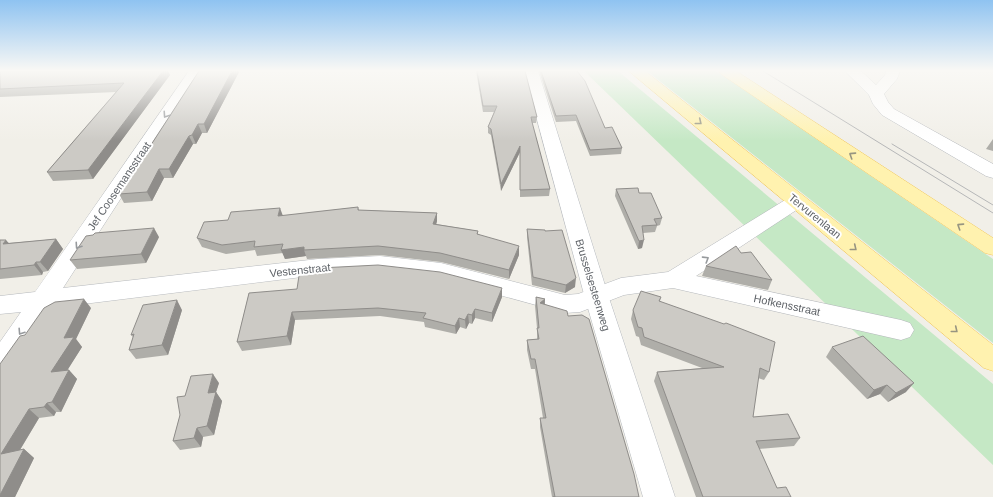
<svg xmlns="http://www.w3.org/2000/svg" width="993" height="497" font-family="Arial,sans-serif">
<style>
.green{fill:#c5e8c5}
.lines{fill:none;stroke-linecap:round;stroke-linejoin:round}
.street-casing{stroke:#b5b8bc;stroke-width:1}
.secondary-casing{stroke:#b6babf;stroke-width:1}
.primary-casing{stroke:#f2c960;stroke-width:1}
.street{fill:#fff;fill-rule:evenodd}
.secondary{fill:#fff;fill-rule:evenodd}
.primary{fill:#fff2af;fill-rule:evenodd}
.tram{stroke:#b6b7b8;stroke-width:1}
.wall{fill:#afaea9}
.shaded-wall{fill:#8f8d8a}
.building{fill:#cccac5;stroke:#8f8d8a}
.oneway{stroke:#979a9d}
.oneway2{stroke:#979581}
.labels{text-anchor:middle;stroke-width:4;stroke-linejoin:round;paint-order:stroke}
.street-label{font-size:11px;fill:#5f6368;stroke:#fff}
</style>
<rect width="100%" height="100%" fill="#f1efe8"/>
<!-- green -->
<path class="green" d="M584,71H618L993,384V465Z
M647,71H716L993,259V343Z"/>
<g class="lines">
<defs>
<path id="street" d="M189,71H203L63,288L318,259L380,256L441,263L565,295L578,294L621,278L668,272L790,197L797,195L804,197L807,201L804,205L696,276L901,320L910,323L914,330L910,337L901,340L673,288L624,295L580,312L565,313L441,279L380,272L318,275L51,308L10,372L0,375V342L21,312L0,314V296L35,292Z
M845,71H861L876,85L885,75L886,71H900L897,79L884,94L888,102L894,109L993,164V178L986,176L882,115L873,104L869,95Z"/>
<path id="secondary" d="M524,71H538L609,298L675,497H643L585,298Z"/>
<path id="primary" d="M629,71H645L993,345V371L984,368Z
M719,71H736L993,238V255L985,253L721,74Z"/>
</defs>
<!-- street casing -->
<use href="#street" class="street-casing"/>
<!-- secondary casing -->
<use href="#secondary" class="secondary-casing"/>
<!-- primary casing -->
<use href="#primary" class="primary-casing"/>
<!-- street -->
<use href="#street" class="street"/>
<!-- secondary -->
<use href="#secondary" class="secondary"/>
<!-- primary -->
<use href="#primary" class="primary"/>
<!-- tram -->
<path class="tram" d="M763,71L993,213
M892,144L993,205"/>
</g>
<!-- wall -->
<path class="wall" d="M0,71H168L170,75L93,179L53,181L47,172L116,92L0,97Z
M199,71H238L239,72L207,133H202L196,144H193L173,178H164L152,201L124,203L119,194Z
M476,71H525L537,117L536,123H532L550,189L549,196L520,197V152L501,191L491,135L488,133V127L494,112H483Z
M539,71H577L605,128L622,148L621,154L590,156L576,121L556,122Z
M993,139V151L986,149Z
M616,189L639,193L662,218L660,225L657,226L655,232L643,233L642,248L638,249L615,196Z
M358,207L359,210L437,213V221L436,224L478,231V234L519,255L509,279L441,262L380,255L307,259L306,256L285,259L283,253L257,256L255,250L226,254L202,247L197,238L283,216Z
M527,229L545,231L575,287L565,293L532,285L527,237Z
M159,237L146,263L77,269L70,260Z
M56,239L63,249L48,271L43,272L42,275L0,279V240L9,243Z
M741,253L772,280L768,290L702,276L706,266Z
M249,293L502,297L492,322L475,318L472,324L469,323L466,329L460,327L456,334L425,327L424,322L380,316L295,320L291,345L242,351L237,342Z
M536,297L545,299V304L568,316L639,497H552L540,427V418H543L535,369H531L527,350V340L537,339V328L535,306Z
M661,297L660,301L769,372L764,380L758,378L753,417L800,438L794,446L759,449L777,488L791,497H696L654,381L657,372L702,368L641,345L639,337L636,336L631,319L633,310Z
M91,308L76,339L82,347L67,370H69L77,379L61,412H56L54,416L39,418L20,450L24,449L34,458L15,497H0L1,364L25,335Z
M182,310L168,355L136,359L129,350L133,337L131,335Z
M832,347L906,392L888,402L880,394L867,399L826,357Z
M219,383L216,392L222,401L214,435L203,437L201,447L180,450L173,441L185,396Z"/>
<!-- shaded-wall -->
<path class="shaded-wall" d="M163,71H168L170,75L93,179L88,170Z
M232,71H238L239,72L207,133L204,124Z
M198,124L202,133L196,144L192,135Z
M189,136L193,144L173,178L169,169Z
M520,146V152L501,191V184Z
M159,169L164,178L152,201L147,192Z
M280,208L283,216H278Z
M437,213V221L434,233L433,224Z
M154,228L159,237L146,263L141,254Z
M56,239L63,249L48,271L40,262Z
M6,240L14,249L3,244Z
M644,240L642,248L638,249L639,241Z
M519,246V255L509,279V270Z
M304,247V250L306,256L285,259L281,250Z
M36,262L43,272L42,275L34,265Z
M576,278L575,287L565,293L566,285Z
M502,288V297L492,322V313Z
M84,299L91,308L76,339L82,347L60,382L51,372L64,338Z
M545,299L544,309L540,303Z
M177,300L182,310L168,355L162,345Z
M475,309V318L472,324V315Z
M292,312L295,320L291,345L287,336Z
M468,314L469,323L466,329L465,320Z
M459,318L460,327L456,334L455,326Z
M69,370L77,379L61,412L52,402Z
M213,374L219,383L216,392L222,401L214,435L207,426L208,393Z
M914,383L906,392L888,402L896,393Z
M887,385L880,394L867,399L874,390Z
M47,403L56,412L54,416L44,407Z
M29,409L39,418L12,463L1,454Z
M197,428L203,437L201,447L194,438Z
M24,449L34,458L15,497H0V495Z"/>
<!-- building -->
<path class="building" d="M0,71H163L88,170L47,172L124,83L0,89Z
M199,71H232L204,124H198L192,135L189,136L169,169H159L147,192L119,194Z
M477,71H525L537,117H531L532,122L550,189L520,190V146L501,184L491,129L488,127L497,106H483Z
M541,71H577L585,81L605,128L612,127L622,148L590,150L576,115L556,116Z
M638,188L639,193H651L662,218L654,219L657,225L642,226L644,240L639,241L616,189Z
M358,207V210L437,213L433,224L478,231L477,234L519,246L509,270L440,253L378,246L304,250V247L281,250L283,244L254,247L255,241L222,245L197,238L204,222L228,220L231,212L280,208L278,216Z
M154,228L141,254L70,260L86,236L93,235L95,233Z
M527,229L545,230V231L562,230L576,278L566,285L533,277Z
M56,239L40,262H36L34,265L0,269V240H6L3,244Z
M736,246L741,253L751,252L772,280L706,266Z
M378,265L440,272L502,288L492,313L475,309L472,315L468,314L465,320L459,318L455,326L423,318L426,313L378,308L292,312L287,336L237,342L249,293L297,289L300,269Z
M641,291L661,297L659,301L724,324L726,323L775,342L769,372L760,368L753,417L788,414L800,438L756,441L777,488L786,487L791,497H703L657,372L724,367L644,337L642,328L638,327L633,310Z
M536,297L545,299L540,303L567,311L568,316L582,315L589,319L634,474L639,497H553H555L540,418H546L535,359H531L527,340L539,339L537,328H539Z
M84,299L64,338L74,337L51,372L69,370L52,402L47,403L44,407L29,409L1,454L24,449L0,495V364L20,336L25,335L44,308L55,302Z
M177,300L162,345L129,350L134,334L131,335L143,305Z
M863,336L914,383L896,393L887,385L874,390L832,347Z
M213,374L208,393L216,392L207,426L197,428L194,438L173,441L180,415L177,397L185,396L191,376Z"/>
<!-- one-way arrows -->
<defs><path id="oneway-chevron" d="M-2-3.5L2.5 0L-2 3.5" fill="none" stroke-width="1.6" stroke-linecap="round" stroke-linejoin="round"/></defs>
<g class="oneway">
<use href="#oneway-chevron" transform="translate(166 115) rotate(124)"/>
<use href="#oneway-chevron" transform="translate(78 246) rotate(124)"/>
<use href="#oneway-chevron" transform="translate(706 259) rotate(-32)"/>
<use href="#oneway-chevron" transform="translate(21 332) rotate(123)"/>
</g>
<g class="oneway2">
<use href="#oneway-chevron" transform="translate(699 122) rotate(39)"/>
<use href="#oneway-chevron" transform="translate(852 155) rotate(-147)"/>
<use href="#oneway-chevron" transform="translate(960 226) rotate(-147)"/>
<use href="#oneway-chevron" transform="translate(854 248) rotate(39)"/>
<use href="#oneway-chevron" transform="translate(955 330) rotate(39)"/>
</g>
<!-- sky -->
<linearGradient id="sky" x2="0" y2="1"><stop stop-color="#8fc3f1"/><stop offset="0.5" stop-color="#f9f8f5"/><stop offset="1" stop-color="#f9f8f5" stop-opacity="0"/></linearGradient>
<rect width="993" height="141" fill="url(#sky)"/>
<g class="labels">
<!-- street labels -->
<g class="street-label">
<text transform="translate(119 186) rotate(-56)" y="4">Jef Coosemansstraat</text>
<text transform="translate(815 216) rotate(39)" y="4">Tervurenlaan</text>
<text transform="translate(300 270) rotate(-6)" y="4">Vestenstraat</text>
<text transform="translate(593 285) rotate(73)" y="4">Brusselsesteenweg</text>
<text transform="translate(787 305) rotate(12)" y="4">Hofkensstraat</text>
</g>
</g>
</svg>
